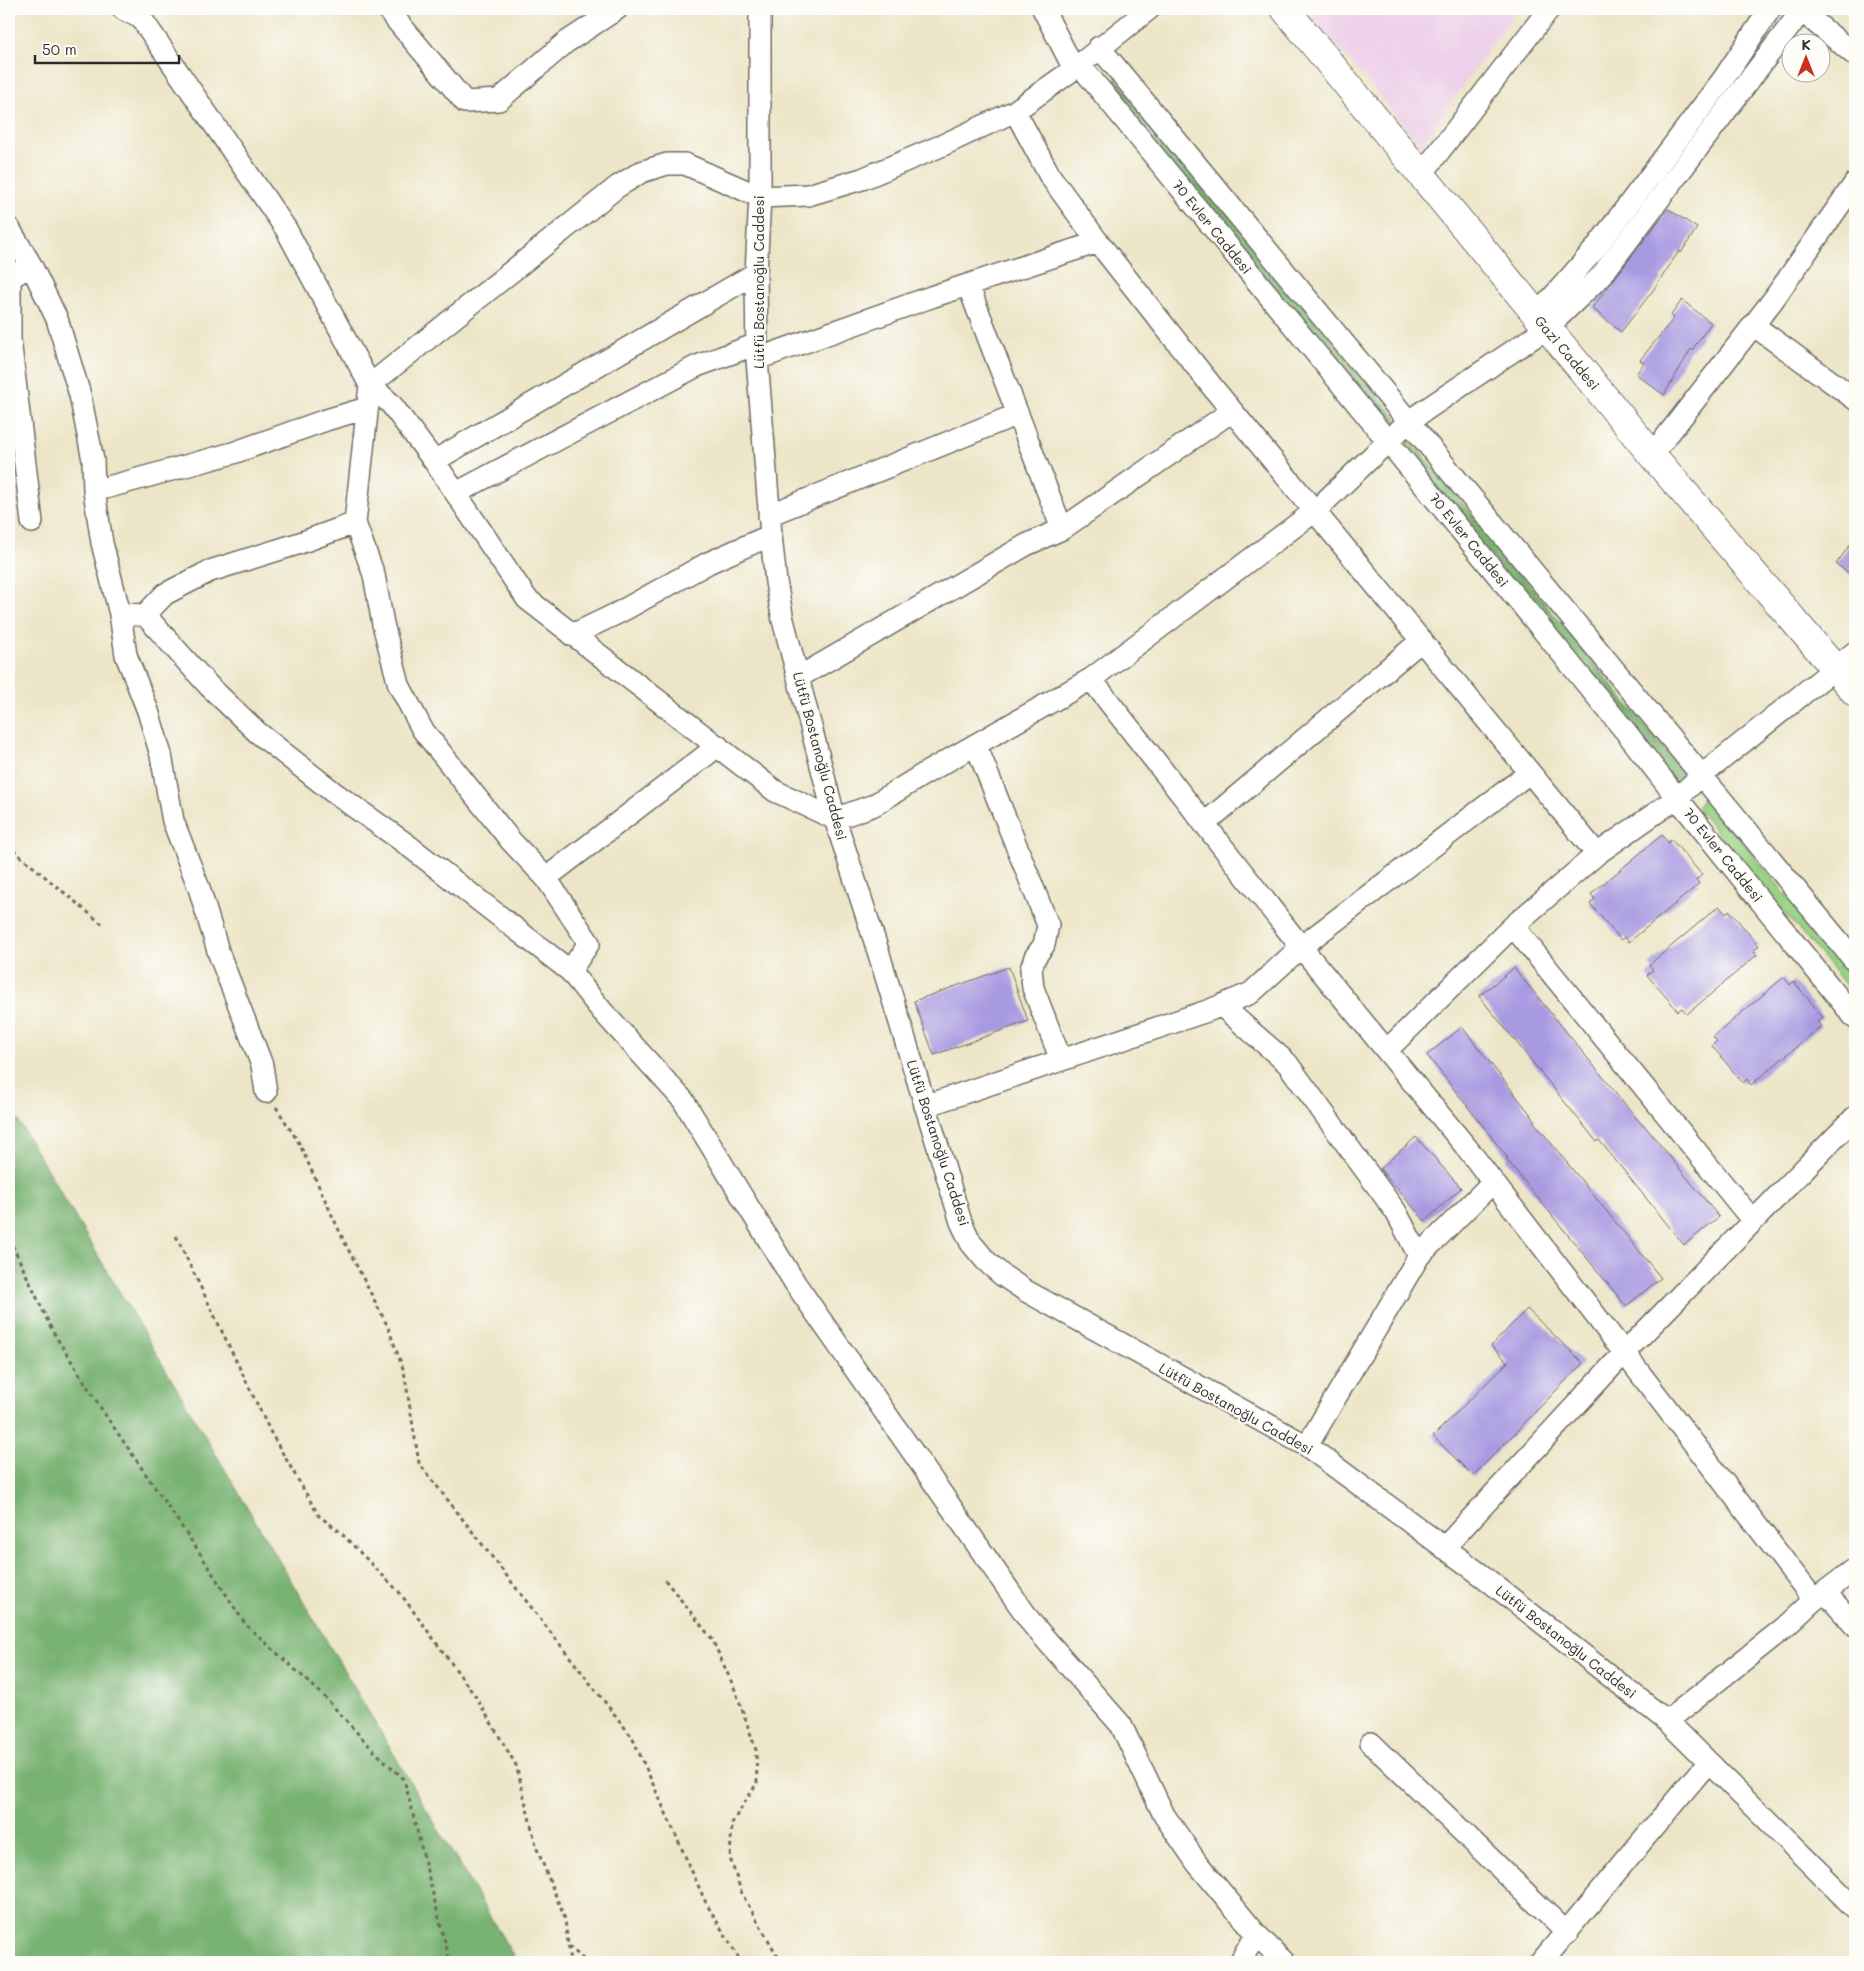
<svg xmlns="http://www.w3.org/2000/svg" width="1864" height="1971" font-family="Mali,sans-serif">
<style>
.built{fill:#edd0e9}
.green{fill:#97d184;stroke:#617e58}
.forest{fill:#79b372;stroke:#526f4e}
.building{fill:#a89ae1}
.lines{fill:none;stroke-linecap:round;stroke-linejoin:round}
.minor-casing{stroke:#6f6c62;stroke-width:24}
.major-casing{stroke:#6f6c62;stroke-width:30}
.path{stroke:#6f6c62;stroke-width:3;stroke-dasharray:4 4;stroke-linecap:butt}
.minor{stroke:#fff;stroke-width:21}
.major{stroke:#fff;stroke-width:28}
.labels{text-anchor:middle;stroke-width:4.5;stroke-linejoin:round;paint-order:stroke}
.street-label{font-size:14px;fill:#2b2b2b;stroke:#fdfcf7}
</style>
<rect width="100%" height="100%" fill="#fdfcf7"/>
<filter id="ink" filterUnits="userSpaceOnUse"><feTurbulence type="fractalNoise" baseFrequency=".02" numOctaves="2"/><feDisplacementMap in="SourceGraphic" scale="10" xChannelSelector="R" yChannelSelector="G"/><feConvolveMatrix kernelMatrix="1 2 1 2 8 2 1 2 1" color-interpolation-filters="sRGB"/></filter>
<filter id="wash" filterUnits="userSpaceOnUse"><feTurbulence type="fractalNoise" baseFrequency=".0096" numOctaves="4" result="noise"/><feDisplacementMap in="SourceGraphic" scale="20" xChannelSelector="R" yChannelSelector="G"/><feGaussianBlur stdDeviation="1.12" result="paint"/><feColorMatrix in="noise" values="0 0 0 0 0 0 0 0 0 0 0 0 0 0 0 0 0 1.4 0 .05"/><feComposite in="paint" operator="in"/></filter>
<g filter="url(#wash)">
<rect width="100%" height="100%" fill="#ece5c7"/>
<!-- built -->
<path class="built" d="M1305,9H1517L1421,145Z"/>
<!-- green -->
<path class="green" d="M1703,799H1707L1855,978V996L1697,808Z"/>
<!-- forest -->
<path class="forest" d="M1116,78L1398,420L1388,430L1106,87Z
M1411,440L1684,773L1675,782L1403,449Z
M9,1105L10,1107L517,1962H9Z"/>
<g id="blocks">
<!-- building -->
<path class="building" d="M1668,209L1697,228L1681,253L1679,251L1654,289L1621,332L1592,308Z
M1682,300L1711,323L1692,350L1691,349L1664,395L1636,374L1644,363L1640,360L1674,318L1671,315Z
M1855,538V578L1836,564Z
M1662,835L1668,843L1671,839L1702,875L1696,880L1699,884L1629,942L1625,937L1621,940L1590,904L1595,899L1591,894Z
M1719,906L1726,914L1729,910L1759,946L1753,951L1757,955L1687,1014L1682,1008L1678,1011L1647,975L1653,970L1649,965Z
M1009,967L1028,1021L934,1055L914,1001Z
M1514,968L1643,1126L1644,1125L1719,1217L1684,1245L1599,1140L1597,1142L1479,996Z
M1784,977L1790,985L1793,981L1823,1017L1817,1022L1821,1026L1751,1085L1747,1079L1743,1083L1712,1046L1717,1041L1713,1037Z
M1462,1027L1535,1120L1533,1121L1661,1278L1626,1306L1506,1159L1508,1158L1427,1055Z
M1416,1137L1461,1188L1425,1221L1380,1169Z
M1527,1309L1583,1363L1473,1476L1433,1436L1508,1362L1491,1346Z"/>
</g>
</g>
<g filter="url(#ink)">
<use href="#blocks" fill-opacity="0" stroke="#6f6c62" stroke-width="1"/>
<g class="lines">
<defs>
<path id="minor" d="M123,9L141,18L286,229L370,385L391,404L434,461L527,599L775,791L835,819L874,805L924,774L1091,679L1315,511L1409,421L1547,328L1601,276L1803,9
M387,9L465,102L499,100L565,43L617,9
M760,9V197L756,273L757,359L771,535L776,582L783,620L835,819L878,951L961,1222L971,1243L986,1261L1002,1275L1026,1291L1307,1446L1484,1577L1667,1721L1855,1908
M1043,9L1074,69
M1799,9L1855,55
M1099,47L1855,961
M1079,64L1626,732L1677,798L1855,1018
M1015,111L1050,176L1098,242L1214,389L1597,854
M1421,175L1549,9
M9,228L31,265L57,319L80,395L93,460L94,491L102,543L120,614L126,655L148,711L161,755L173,821L199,888L219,954L262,1065L266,1092
M31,265L10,278V339L32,522
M968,285L1062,529
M1536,316L1595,249L1724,78L1770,9
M1753,325L1855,399
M757,359L931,297L1098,242
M1652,455L1773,300L1855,183
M434,461L756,273
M94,491L233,453L326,420L367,408
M456,493L697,366L757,344
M769,515L1018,414
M120,614L145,615L209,686L257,732L333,792L405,843L570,971L602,1011L683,1100L795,1283L1033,1625L1121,1725L1164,1815L1197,1863L1256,1934L1284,1962
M145,615L165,594L210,571L297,544L355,523
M572,635L620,612L708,563L771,535
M799,677L1026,545L1062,529L1232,411
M1091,679L1301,947L1467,1148L1814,1600
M976,745L1048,925L1044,945L1035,957L1031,969L1033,988L1061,1060
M1204,824L1422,640
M546,878L718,746
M1513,926L1753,1221
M570,971L589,943L546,878L511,841L422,729L399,685L383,624L374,575L355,523L370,385L617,187L641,172L667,164H685L760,197L808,195L862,179L943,145L1015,111L1074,69L1149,9
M1222,1006L1287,1063L1396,1212L1419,1256
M1387,1050L1513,926L1597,854L1677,798L1701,776L1855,652
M925,1106L1210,1010L1251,993L1301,947L1529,773
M1307,1446L1419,1256L1492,1183
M1444,1548L1624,1353L1855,1117
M1825,1592L1855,1626
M1667,1721L1784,1628L1814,1600L1855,1569
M1371,1743L1567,1933
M1240,1962L1256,1934
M1541,1962L1708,1762"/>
<path id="major" d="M1285,9L1652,455L1855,692"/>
</defs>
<!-- minor casing -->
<use href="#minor" class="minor-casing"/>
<!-- major casing -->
<use href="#major" class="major-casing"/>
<!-- path -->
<path class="path" d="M9,843L14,851L102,924
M276,1107L299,1143L343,1239L387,1325L404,1371L419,1463L632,1737L706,1903L741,1962
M176,1236L271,1433L319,1516L339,1531L400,1593L476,1697L516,1765L537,1849L565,1919L570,1962
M9,1238L53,1332L104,1413L199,1552L245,1624L322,1694L372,1749L404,1779L450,1962
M665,1580L712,1639L736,1692L756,1750L757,1783L732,1823L730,1858L742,1894L781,1962
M569,1946L586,1962"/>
<!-- minor -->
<use href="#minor" class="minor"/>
<!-- major -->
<use href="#major" class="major"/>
</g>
</g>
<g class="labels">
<!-- street labels -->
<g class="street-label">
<text transform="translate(1212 227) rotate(51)" y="5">70 Evler Caddesi</text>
<text transform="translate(759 282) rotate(-90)" y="5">Lütfü Bostanoğlu Caddesi</text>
<text transform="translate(1567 353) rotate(50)" y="5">Gazi Caddesi</text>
<text transform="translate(1469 540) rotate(51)" y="5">70 Evler Caddesi</text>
<text transform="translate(820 756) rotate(75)" y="5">Lütfü Bostanoğlu Caddesi</text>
<text transform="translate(1723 855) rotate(51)" y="5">70 Evler Caddesi</text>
<text transform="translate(938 1143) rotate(72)" y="5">Lütfü Bostanoğlu Caddesi</text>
<text transform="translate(1236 1409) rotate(29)" y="5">Lütfü Bostanoğlu Caddesi</text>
<text transform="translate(1566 1642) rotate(38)" y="5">Lütfü Bostanoğlu Caddesi</text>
</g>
</g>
<!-- margin -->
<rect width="1864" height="1971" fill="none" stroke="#fdfcf7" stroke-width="30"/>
<!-- north arrow -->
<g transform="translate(1806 58)"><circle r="24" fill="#fdfcf7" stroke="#a9a8a5"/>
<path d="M0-4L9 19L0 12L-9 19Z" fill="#c8321e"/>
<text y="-8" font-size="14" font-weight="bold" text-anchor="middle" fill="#2b2b2b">K</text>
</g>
<!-- scale -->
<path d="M35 55v8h144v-8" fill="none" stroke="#2b2b2b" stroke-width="2.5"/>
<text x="42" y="55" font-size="15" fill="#2b2b2b" stroke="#fdfcf7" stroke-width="4" paint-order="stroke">50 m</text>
</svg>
